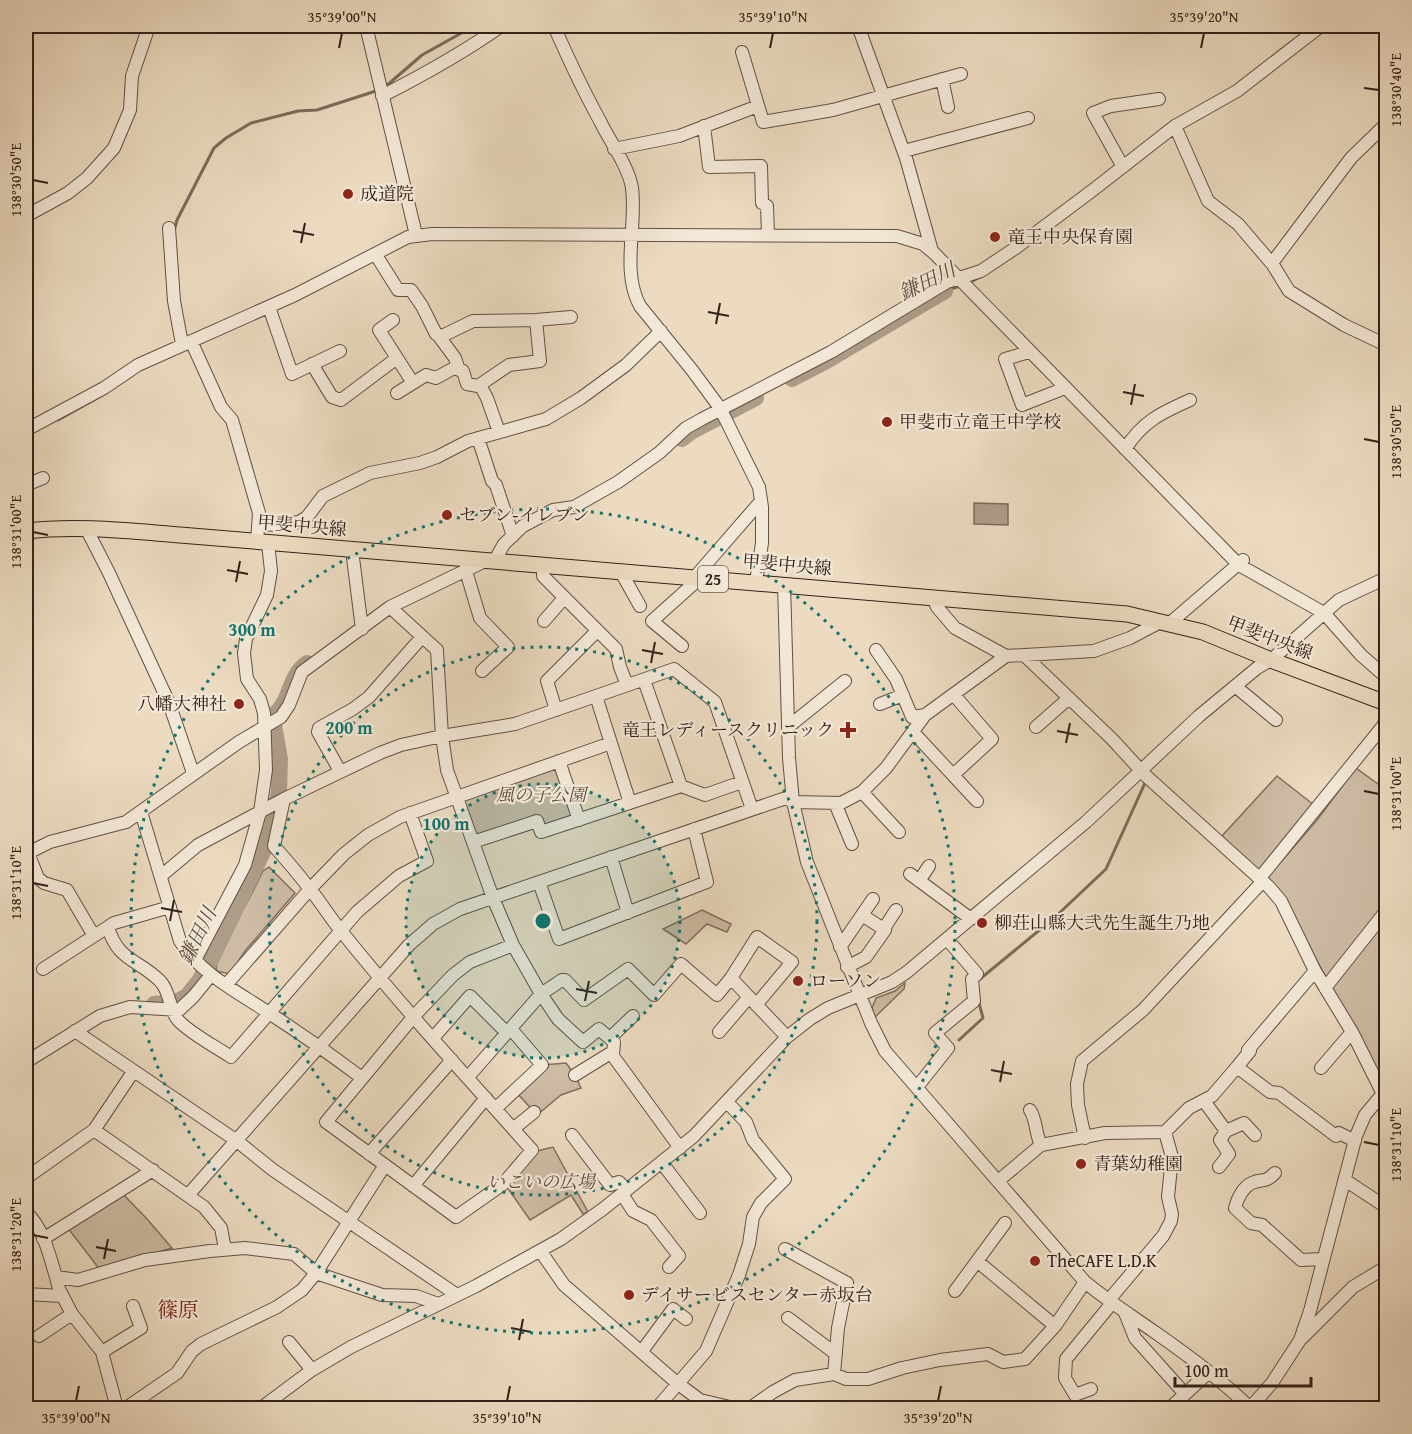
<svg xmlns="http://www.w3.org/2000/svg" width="1412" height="1434" font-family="'Gentium Book Plus','Noto Serif JP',serif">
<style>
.green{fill:#cdbba4;stroke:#806e5e;stroke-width:1.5}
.water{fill:#ad9c88;stroke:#7c6b5c;stroke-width:1.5}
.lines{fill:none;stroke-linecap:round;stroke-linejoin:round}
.stream{stroke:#7c6b5c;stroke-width:3}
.river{stroke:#ad9c88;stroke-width:16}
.minor-casing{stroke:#615043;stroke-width:14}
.major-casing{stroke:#332119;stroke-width:17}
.minor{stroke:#f3e8d7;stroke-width:12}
.major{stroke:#ecdbc1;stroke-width:15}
.ticks{fill:none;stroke:#332119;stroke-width:2}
.ring{fill:none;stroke:#0f766e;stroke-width:3;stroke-dasharray:3 6}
.poi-dot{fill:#8f2418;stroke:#f3e8d7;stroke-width:2}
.labels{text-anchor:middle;stroke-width:4.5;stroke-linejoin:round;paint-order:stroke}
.shield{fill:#f3e8d7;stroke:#6d5d52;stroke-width:1.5}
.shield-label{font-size:16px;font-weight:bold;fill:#332119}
.poi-label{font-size:18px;fill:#332119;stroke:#f3e8d7;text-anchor:start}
.street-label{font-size:18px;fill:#332119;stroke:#f3e8d7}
.park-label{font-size:18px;font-style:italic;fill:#5a483c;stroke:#f3e8d7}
.water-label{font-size:20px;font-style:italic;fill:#5e4c40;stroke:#f3e8d7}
.quarter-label{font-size:21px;fill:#7a1f14;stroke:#f3e8d7}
.centre{fill:#0f766e;stroke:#f3e8d7;stroke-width:3}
.ring-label{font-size:18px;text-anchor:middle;font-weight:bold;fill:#0f766e;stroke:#f3e8d7;stroke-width:4.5;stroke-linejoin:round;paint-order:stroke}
.neatline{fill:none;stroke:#332119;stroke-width:2}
.ticks-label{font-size:15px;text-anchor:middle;fill:#332119}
</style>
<rect width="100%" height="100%" fill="#ecdbc1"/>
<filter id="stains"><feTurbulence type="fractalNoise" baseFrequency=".00333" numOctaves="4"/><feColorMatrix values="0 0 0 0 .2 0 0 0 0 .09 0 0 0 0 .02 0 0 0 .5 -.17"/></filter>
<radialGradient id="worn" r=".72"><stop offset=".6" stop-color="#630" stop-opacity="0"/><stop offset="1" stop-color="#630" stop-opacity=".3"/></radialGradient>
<!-- green -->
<path class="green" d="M555,764L578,817L543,828L537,820L474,840L459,797Z
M1356,768L1386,790V905L1327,980L1282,893L1267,878L1317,820Z
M1277,776L1314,805L1259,873L1221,837Z
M269,867L295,893L245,951L230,974L216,971L217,959L230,931L249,899L263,871Z
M702,910L731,924L727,932L707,924L686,944L663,929Z
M1386,913V1088L1329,983Z
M905,983L904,989L875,1017L872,1008L876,998L895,991Z
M566,1063L575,1075L581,1088L561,1095L537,1115L516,1092L542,1065Z
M553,1147L588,1212L583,1214L571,1195L530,1220L505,1184L533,1152Z
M121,1192L147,1219L172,1248L100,1270L67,1227Z"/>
<!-- water -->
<path class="water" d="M974,503L1008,504V525L974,524Z"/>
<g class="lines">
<!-- stream -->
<path class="stream" d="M385,87L422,55L474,26
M174,231L177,220L214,148L226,138L251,123L298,111L317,110L379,90
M969,283L982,276
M945,291L960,286
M58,420L99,397
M980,979L1053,919L1106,869L1145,783
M959,1040L983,1018L979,1003"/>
<!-- river -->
<path class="river" d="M792,379L823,363L945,291
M682,439L691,432L756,398
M274,715C291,701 288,677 307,663
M154,1004L176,1002L187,996L199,981L211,960L265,848L276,811L279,791L280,759L274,725"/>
<defs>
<path id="minor" d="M366,26L416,235
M554,26C568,58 583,90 600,121C609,140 629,167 632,188C637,227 621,271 640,306L692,370L720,408L759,487L762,507V543L756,582
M858,26L906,158L932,251
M742,52L763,122L833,110L961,74
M942,79L948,107
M382,96C423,75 463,53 501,26
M704,126L709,167L761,166L762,203L767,206L768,235
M1175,126L1208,201L1238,224L1273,265L1289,291L1344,325L1386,345
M614,149L679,136L758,106
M904,151L1028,118
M1123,167L1093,113L1111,106L1159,99
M26,216L68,193L87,178L114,148L130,110L132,76L149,26
M169,228L174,301L182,344
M376,255L398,290H411L422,306L436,334L442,336L473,321L536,320L571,317
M1272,263L1351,158L1386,124
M269,307L292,374L340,351
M393,320L379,330L413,383
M438,335L455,358L459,370
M191,341L221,407L232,420L259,513L257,542
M1029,352L1005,359L1022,405L1065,388
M312,364L332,397L341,400L397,358
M480,385L487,398L499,432
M397,393L426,375L436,378L454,368L463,371L467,384L478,386L509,365L540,361L536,320
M26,430L104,388L138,365L295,295L408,237L432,234L897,236L923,244L934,253L1239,565L1324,613L1361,655L1386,677
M478,438L492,481L496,485L513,536
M1125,449C1143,421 1161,413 1190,400
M26,485L43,478
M259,524L278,525L299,522L307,517L323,496L370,473L420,463L437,457L468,441L546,419L581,398L626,365L661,331
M86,528L109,573L169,703L193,773
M352,550L362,629
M494,562L504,544L523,526L553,510L574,507L618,482L659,453L686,428L702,419L831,352L947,282L981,271L1017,247L1093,190L1175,126L1237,91L1321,26
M543,566V576L616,649L620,667L627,685
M466,571L480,618L508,647L482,671
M621,572L640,606
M695,577L761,501
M784,584L789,758L793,802L807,862L871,1023L885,1051L1085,1282C1108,1301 1132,1316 1156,1333C1189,1356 1222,1380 1250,1408
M933,597L937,607L955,628L1006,656
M390,607L437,650L442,736L447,770L493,898L513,945L541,994L558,1019L583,1042L599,1029L614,1042L613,1056L680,1148
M544,621L564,598
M1170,623L1243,560
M682,646L652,621L700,578
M876,650L896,679L912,717L925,715
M1024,655L1112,739L1145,775L1269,887L1281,901L1315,971L1352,1032L1383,1094
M644,680L681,786
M1235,686L1276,720
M596,696L630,803
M880,704L903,695
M556,710L547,681L597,631
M788,727L845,681
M1036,727L1069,698
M913,732L977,801
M559,761L579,820
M340,771L318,732L319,728L353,709L369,697L422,637
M953,775L992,739L954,695
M862,792L899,832
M284,799L274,846C286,860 298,873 309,888C321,902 330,918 342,932C402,1007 468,1078 532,1150L503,1184L456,1217L326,1122L414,1016L453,975L470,962L513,945
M835,803L852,844
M141,812L180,941C201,975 240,993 272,1015C303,1035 333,1056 362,1078
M473,842L537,821L541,832L681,786L705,795L742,782
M28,853L38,878L44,883L67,890L94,936
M26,854L50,842L126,822L239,742L281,717L289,705L302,672L390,607L485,561
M611,857L628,913
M910,874L971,919
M161,876L198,845L284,799L380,753L401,745L442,736L515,724L674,669L715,702L752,809
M1259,879L1383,726L1386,718
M919,881L929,866
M539,882L559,939L707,882L694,829
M108,927C118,962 139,959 161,982C171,994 169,1010 178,1020C188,1032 216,1047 231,1057L357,912L399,876L427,861L410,813
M883,930L896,910
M840,947L873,899
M195,960L245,865L260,812L266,770L264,713L260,699L247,679L244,653L246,639L267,595L271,571L268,543
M847,967L866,957L885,930L862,915
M43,969L114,923L170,907
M731,978L787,1037
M226,985L310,889L344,854L368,835L400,817L611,743
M1325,988L1386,911
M75,1031L237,1141L273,1170L457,1295
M719,1032L749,997
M433,1038L470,996L507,1033
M610,1038L633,1016
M26,1062L100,1016L130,1007L179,1010L193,997L211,975
M1237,1067L1250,1051L1248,1050L1315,971
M1321,1068L1352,1032
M575,1075L609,1054L613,1056
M468,1077L541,994L562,980H565L584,1000L628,969L654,995L681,964L717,995L731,978L757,937L792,962L756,1005
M917,1087L948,1048L935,1033L974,1001L972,979L977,974L947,939
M1204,1101L1226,1131L1244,1123L1255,1135
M495,1109L542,1065L511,1029
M1030,1110C1037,1121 1035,1133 1041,1145
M513,1129L534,1112
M94,1130L204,1207L221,1228L225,1249
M572,1135L610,1185L619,1182L627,1190
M1085,1138L1078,1105L1077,1084L1082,1061L1143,1010L1263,881
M369,1154L452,1060
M662,1163L700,1213
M1219,1167L1229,1154L1220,1140L1226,1131
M1275,1173C1264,1184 1263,1178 1252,1183C1243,1187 1237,1199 1235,1208L1251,1223L1262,1225L1301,1260L1323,1259
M26,1178L94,1130L133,1072
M1345,1180L1386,1207
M998,1181L1041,1145L1105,1133L1165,1132L1189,1108L1212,1096L1237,1067L1270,1092L1279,1093L1336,1136L1339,1133L1355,1141
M413,1186L486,1098
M189,1194L409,945L433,924L460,909L786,798L793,802L841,803L862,792L886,768L925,715L1006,656L1094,651L1130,638L1162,621
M622,1194L633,1211L651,1220L679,1256L669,1267
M26,1212C44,1229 49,1254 56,1277L78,1280L145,1260L210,1251L245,1248L294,1254L316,1273L382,1295L416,1296L438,1304
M43,1239L153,1170
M785,1249L847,1283L838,1328L834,1374
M541,1252L564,1285L677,1383L700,1400L734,1408
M977,1261L1055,1326
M56,1277L59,1289L72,1314L102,1352L117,1408
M955,1291L1005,1223
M26,1294L62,1296
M1108,1301L1163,1236L1171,1221L1172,1214L1168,1197L1172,1157L1165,1132
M1125,1313L1135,1338L1185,1394
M788,1318L836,1354
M39,1336L72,1314
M1300,1340L1310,1311L1356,1136L1365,1115L1386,1090
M289,1342L312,1370
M642,1351L673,1309L686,1319
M102,1352L141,1328L133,1306
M1091,1389L1075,1395L1065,1378L1066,1359L1112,1303
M126,1408L177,1373L192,1351L201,1344L277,1307L302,1290L316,1273L385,1165
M261,1408L312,1370L351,1347L476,1286L561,1239L603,1209L694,1136L787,1037L810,1019L828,1008L892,982L907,972L1086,822L1199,716L1257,668L1271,660L1339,600L1386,578
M657,1408L706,1351L739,1275L749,1244L753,1217L761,1203L785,1179L753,1140L746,1122L727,1102
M750,1408L773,1392L795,1380L834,1374L846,1379H868L902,1368L940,1360L988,1354L1003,1362L1025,1359L1055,1326L1085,1282
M1170,1408L1209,1372
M1250,1408L1272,1383L1300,1340L1353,1287L1386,1267"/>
<path id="major" d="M26,531C77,525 129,531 180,535L1127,614L1203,632L1271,660L1386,703"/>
</defs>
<!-- minor casing -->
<use href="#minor" class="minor-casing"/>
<!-- major casing -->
<use href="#major" class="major-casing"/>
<!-- minor -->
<use href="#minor" class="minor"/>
<!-- major -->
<use href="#major" class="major"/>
</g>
<!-- ticks -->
<path class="ticks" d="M339,48L342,33M770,48L773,33M1201,48L1204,33M1364,88L1379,90M33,180L48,183M293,231L314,235M301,243L305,223M708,312L729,316M716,324L720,303M1123,392L1144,396M1131,405L1135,384M1364,439L1379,442M33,532L48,535M227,570L248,574M236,582L240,561M642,650L663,654M651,663L655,642M1057,731L1078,735M1066,743L1070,723M1364,791L1379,794M33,883L48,886M161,908L182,912M170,921L174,900M576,989L597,993M585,1001L589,981M991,1070L1012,1074M1000,1082L1004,1061M1364,1142L1379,1145M33,1235L48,1238M96,1247L116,1251M104,1259L108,1239M511,1328L531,1332M519,1340L523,1319M76,1401L79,1386M507,1401L510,1386M938,1401L941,1386"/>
<!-- distance rings -->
<circle cx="543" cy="921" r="137" fill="#0f766e" fill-opacity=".12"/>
<g class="ring">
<circle cx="543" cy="921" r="137"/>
<circle cx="543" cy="921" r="274"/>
<circle cx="543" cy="921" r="412"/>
</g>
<!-- markers -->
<g class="poi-dot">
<circle cx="348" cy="194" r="6"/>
<circle cx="995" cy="237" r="6"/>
<circle cx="887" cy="422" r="6"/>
<circle cx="447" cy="515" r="6"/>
<circle cx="239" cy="704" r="6"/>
<path d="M845 721h6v6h6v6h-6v6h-6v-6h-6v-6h6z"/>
<circle cx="982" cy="923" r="6"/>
<circle cx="798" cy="981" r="6"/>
<circle cx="1081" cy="1164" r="6"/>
<circle cx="1035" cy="1261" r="6"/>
<circle cx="629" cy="1295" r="6"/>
</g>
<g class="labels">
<!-- shield labels -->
<rect class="shield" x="698" y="566" width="30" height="26" rx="4.5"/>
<g class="shield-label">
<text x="713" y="585">25</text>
</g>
<!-- poi labels -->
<g class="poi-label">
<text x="360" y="200">成道院</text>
<text x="1007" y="243">竜王中央保育園</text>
<text x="899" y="428">甲斐市立竜王中学校</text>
<text x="459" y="521">セブン-イレブン</text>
<text x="227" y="710" text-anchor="end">八幡大神社</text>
<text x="834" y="736" text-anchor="end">竜王レディースクリニック</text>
<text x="994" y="929">柳荘山縣大弐先生誕生乃地</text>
<text x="810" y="987">ローソン</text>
<text x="1093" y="1170">青葉幼稚園</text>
<text x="1047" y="1267">TheCAFE L.D.K</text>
<text x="641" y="1301">デイサービスセンター赤坂台</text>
</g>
<!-- street labels -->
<g class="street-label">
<text transform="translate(302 526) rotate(5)" y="6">甲斐中央線</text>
<text transform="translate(787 565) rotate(5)" y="6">甲斐中央線</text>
<text transform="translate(1270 638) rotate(21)" y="6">甲斐中央線</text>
</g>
<!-- park labels -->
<g class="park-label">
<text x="541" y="801">風の子公園</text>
<text x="541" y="1188">いこいの広場</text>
</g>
<!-- water labels -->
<g class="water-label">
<text transform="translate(927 281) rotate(-26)" y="7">鎌田川</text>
<text transform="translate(197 936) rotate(-64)" y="7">鎌田川</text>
</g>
<!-- quarter labels -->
<g class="quarter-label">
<text x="178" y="1317">篠原</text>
</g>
</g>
<circle cx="543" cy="921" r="9" class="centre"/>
<g class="ring-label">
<text x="252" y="636">300 m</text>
<text x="349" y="734">200 m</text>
<text x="446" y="830">100 m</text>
</g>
<!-- margin -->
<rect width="1412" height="1434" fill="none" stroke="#ecdbc1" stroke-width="66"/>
<!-- scale -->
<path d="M1175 1377v9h136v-9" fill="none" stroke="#332119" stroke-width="3"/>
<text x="1184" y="1377" font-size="18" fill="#332119" stroke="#f3e8d7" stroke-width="4.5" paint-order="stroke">100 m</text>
<rect x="33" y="33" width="1346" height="1368" class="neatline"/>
<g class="ticks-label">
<text x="342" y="22">35°39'00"N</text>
<text x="773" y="22">35°39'10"N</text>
<text x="1204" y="22">35°39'20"N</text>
<text transform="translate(1396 90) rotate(-90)" y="5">138°30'40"E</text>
<text transform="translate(16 180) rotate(-90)" y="5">138°30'50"E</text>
<text transform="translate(1396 442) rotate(-90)" y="5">138°30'50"E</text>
<text transform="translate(16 532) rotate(-90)" y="5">138°31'00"E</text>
<text transform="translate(1396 794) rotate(-90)" y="5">138°31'00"E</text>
<text transform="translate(16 883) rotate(-90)" y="5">138°31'10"E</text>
<text transform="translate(1396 1145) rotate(-90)" y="5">138°31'10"E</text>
<text transform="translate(16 1235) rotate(-90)" y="5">138°31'20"E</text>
<text x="76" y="1423">35°39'00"N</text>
<text x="507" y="1423">35°39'10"N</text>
<text x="938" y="1423">35°39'20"N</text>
</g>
<rect width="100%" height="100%" filter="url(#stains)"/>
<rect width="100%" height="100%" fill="url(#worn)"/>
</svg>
